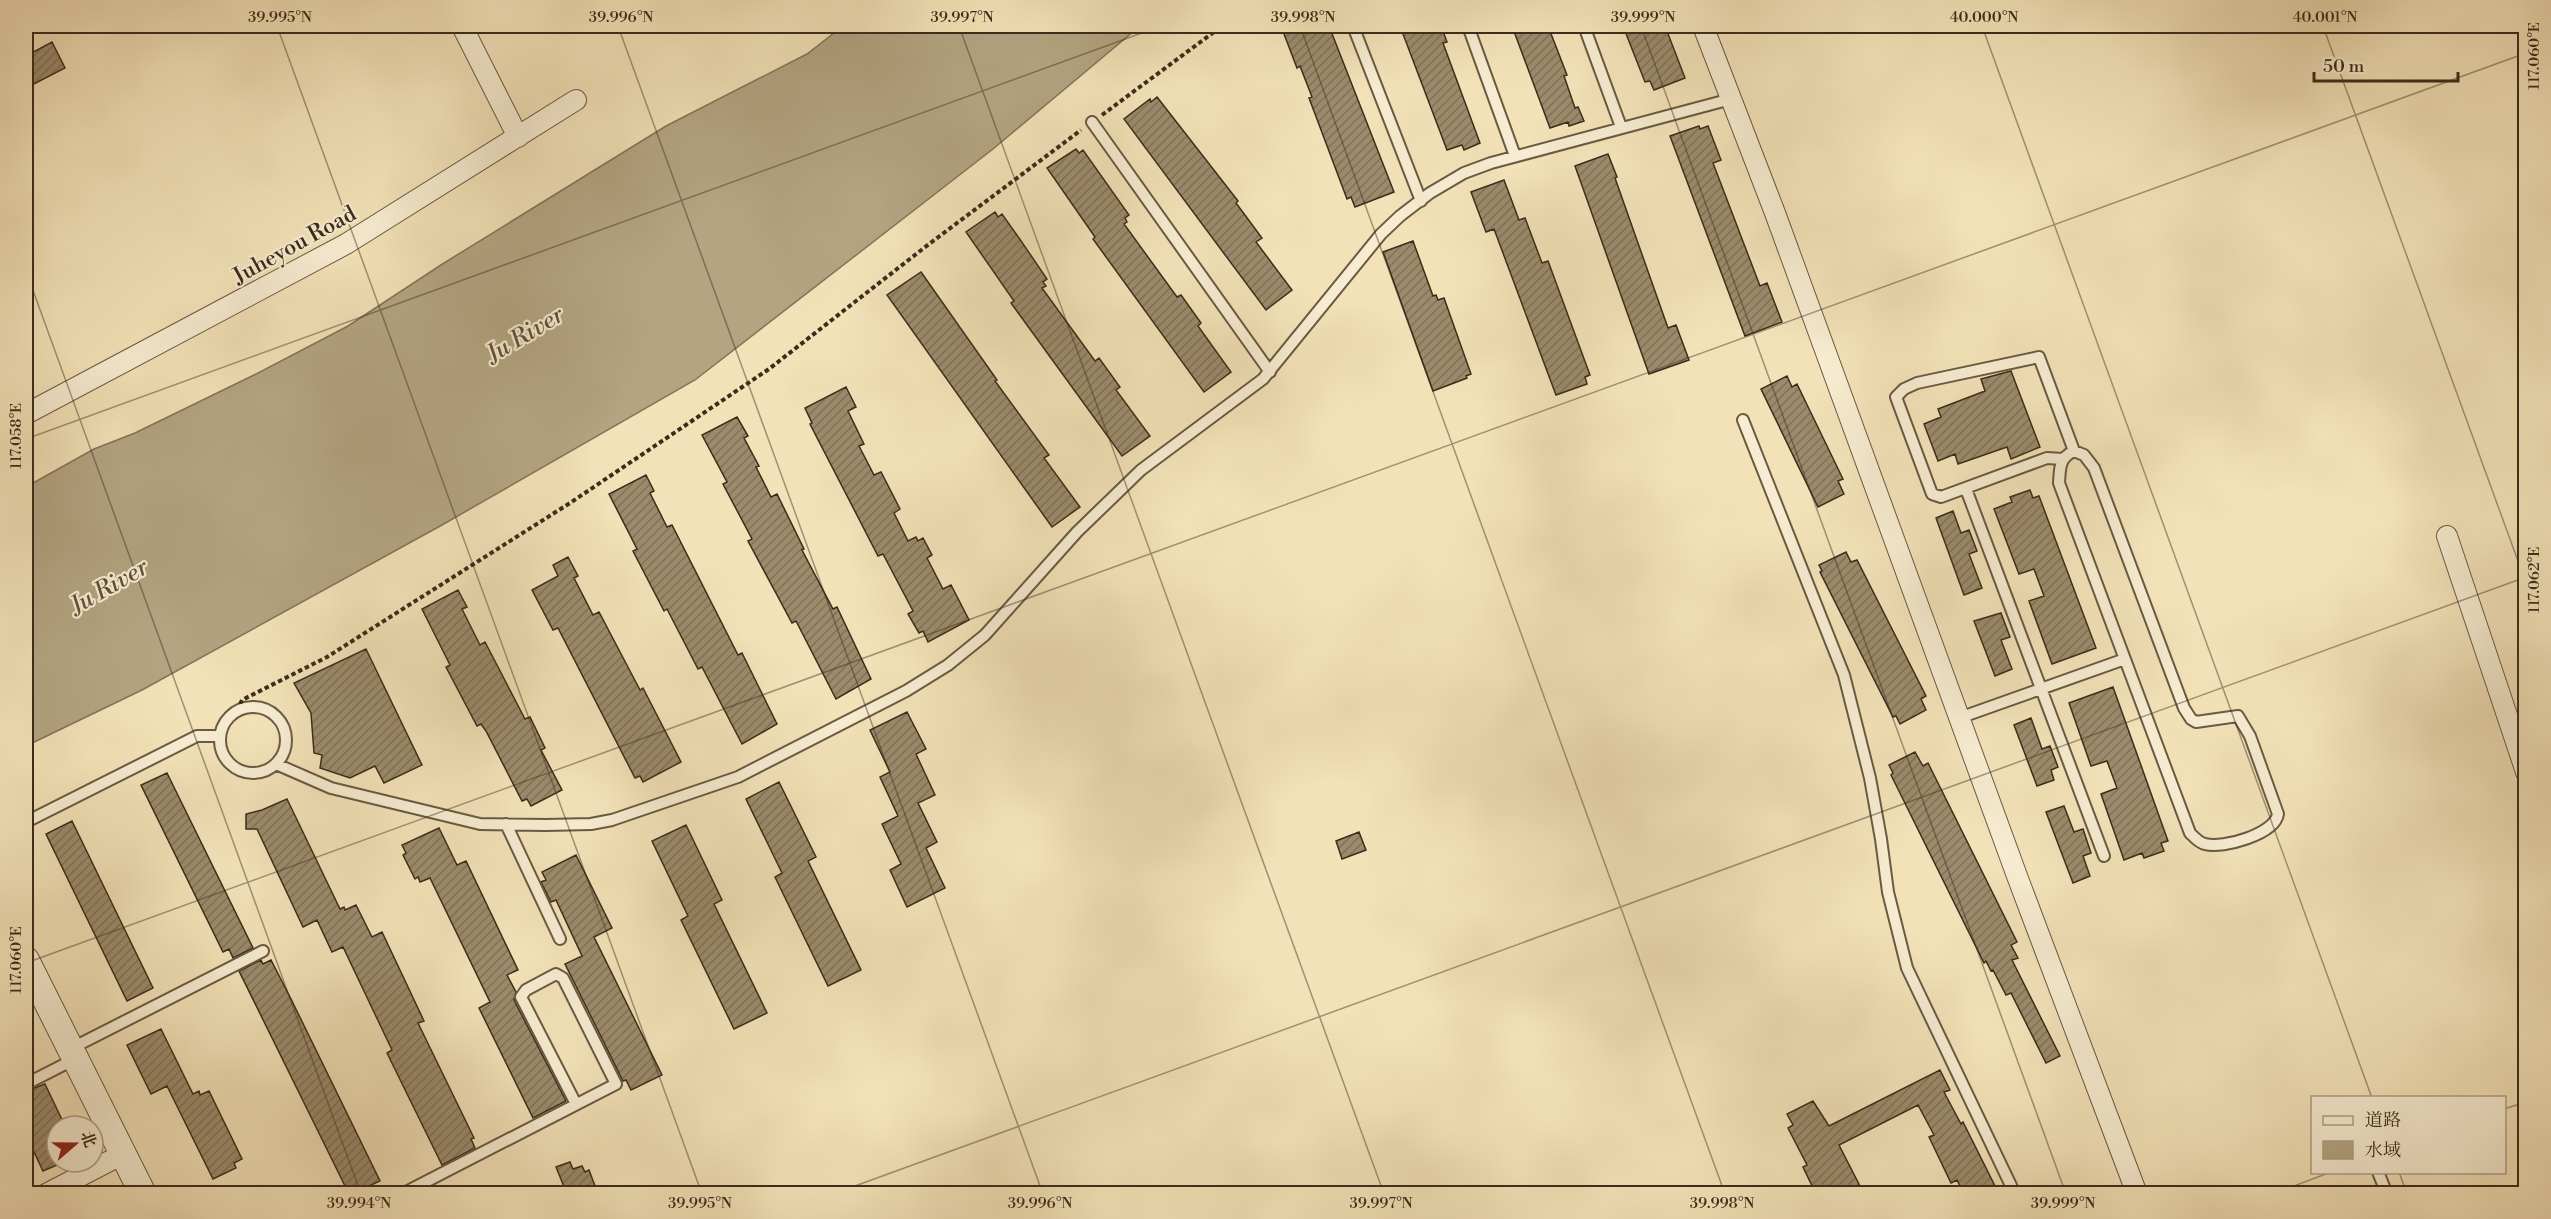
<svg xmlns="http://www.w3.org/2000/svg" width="2551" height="1219" font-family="'Libre Bodoni','Noto Serif SC',serif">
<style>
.water{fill:#b4a482;stroke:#847458;stroke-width:1.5}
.building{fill:url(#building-hatch);stroke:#3b2c1a;stroke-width:1.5}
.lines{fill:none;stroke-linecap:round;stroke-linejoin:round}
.service-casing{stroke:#695a42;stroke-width:14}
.minor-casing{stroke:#695a42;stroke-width:22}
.tertiary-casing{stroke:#695a42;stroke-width:28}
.path{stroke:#3b2c1a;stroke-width:4;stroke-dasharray:4.5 3;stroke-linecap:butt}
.service{stroke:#f7ecd1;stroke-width:10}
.minor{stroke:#f7ecd1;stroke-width:20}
.tertiary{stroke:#f7ecd1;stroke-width:26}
.ticks{fill:none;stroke:#3b2c1a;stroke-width:1.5;stroke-opacity:0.45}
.labels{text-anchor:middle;stroke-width:4.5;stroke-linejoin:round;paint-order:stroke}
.street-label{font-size:22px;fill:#3b2c1a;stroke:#f7ecd1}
.water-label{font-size:24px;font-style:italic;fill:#5f5039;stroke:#f7ecd1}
.neatline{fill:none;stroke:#3b2c1a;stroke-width:2}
.ticks-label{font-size:15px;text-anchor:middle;fill:#3b2c1a}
</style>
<defs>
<pattern id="building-hatch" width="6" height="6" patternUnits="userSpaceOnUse" patternTransform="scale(1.5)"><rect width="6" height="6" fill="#9b8b6c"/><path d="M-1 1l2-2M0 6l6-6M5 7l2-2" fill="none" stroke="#807258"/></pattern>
</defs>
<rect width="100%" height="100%" fill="#f3e2b8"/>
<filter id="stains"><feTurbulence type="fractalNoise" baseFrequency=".00333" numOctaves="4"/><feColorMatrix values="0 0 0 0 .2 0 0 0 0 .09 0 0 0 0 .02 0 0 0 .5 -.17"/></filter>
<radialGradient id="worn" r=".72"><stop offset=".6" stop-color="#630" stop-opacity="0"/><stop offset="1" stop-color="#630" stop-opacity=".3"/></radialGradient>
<!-- water -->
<path class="water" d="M843,26H1140L993,149L695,380L442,525L142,690L26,746V487L94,449L135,433L254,375L348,326L444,263L666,126L807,54Z"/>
<!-- building -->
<path class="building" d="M1281,26H1329L1394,192L1355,207L1351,197L1347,199L1309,98L1312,97L1300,66L1297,68Z
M1400,26H1441L1447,42L1443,43L1480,143L1464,150L1462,145L1447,150Z
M1512,26H1548L1567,75L1564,76L1575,108L1578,107L1584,121L1569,126L1568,122L1550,128Z
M1623,26H1665L1685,78L1654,90L1650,81L1645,82Z
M52,42L65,68L26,88V56Z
M1157,97L1238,201L1236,203L1262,238L1256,242L1292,290L1266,310L1124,119L1150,99L1151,102Z
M1699,126L1700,129L1708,126L1721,160L1713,163L1760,286L1767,283L1782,322L1745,336L1670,136Z
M1076,149L1079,153L1083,150L1129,215L1125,218L1127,222L1124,224L1177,297L1181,295L1201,323L1198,326L1231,372L1204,392L1093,239L1095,237L1047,168Z
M1608,154L1617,177L1615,178L1668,328L1676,325L1689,360L1649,374L1575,166Z
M1504,180L1519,220L1525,218L1542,263L1548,261L1590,375L1585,377L1587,384L1556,395L1494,229L1486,232L1471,192Z
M995,212L998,217L1002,214L1019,238L1047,279L1043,282L1046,286L1042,288L1095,361L1099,358L1120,387L1116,390L1150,436L1122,456L1011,303L1014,301L966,232Z
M1413,241L1433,296L1436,295L1438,300L1444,298L1471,374L1466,376L1467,378L1433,391L1383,252Z
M921,272L997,380L995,381L1049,455L1044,458L1080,507L1052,527L887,295Z
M2011,371L2040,447L2011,459L2007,447L1958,464L1955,454L1938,461L1924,424L1941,417L1938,409L1985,391L1981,379Z
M1787,376L1792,387L1797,384L1843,479L1838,481L1844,494L1818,507L1761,389Z
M846,387L856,407L848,411L864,444L859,446L874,475L881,472L900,509L894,513L908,541L916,537L918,541L923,538L932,555L927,558L943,589L951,585L969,620L928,642L923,631L919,633L908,614L913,611L883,554L878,556L810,424L812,423L805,408Z
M737,417L748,436L744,438L759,466L756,467L771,497L777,494L804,549L802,550L833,609L837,607L871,679L836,699L796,621L792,623L748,541L752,539L723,484L727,482L702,435Z
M646,475L654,491L650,493L667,527L672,525L738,655L742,653L777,724L742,744L702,667L698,669L667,609L664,611L633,551L637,549L609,494Z
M2030,490L2033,498L2039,496L2096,648L2052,664L2029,601L2044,596L2034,569L2019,574L1994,509L2012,502L2010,497Z
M1953,511L1961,533L1969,530L1977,551L1969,554L1982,588L1964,595L1936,518Z
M1846,552L1851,562L1857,560L1926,696L1921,699L1926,710L1900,724L1896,716L1893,717L1820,572L1822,571L1819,565Z
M568,557L578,576L574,578L593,615L599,612L640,690L643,688L681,762L643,782L640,776L635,778L558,628L553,630L532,590L558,576L553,565Z
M458,590L467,607L462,609L480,645L485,642L525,719L530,717L545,748L541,750L562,790L531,806L527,799L522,801L486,731L481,724L477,726L446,667L450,665L422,609Z
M2001,613L2010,637L2001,640L2012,669L1995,676L1974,621Z
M366,649L422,765L384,783L375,766L350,778L320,768L322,755L314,753L311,713L294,683Z
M2113,687L2168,841L2161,843L2164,851L2144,858L2142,853L2124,860L2101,794L2117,788L2107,761L2091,766L2069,703Z
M907,712L926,749L916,754L935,795L918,803L937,842L926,848L945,888L907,907L890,870L901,864L882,824L898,816L880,777L890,772L870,730Z
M2031,718L2042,749L2050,746L2058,767L2051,770L2054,780L2037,786L2014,725Z
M1915,752L1923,766L1928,763L2017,942L2011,945L2018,958L2012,960L2060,1056L2046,1063L2011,993L2006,995L1993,970L1991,971L1986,961L1984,963L1891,775L1893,773L1889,765Z
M167,773L253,948L233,958L229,949L223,952L141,785Z
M779,782L816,857L808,861L861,970L828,986L775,877L782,873L746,799Z
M287,799L340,909L344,907L345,910L356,905L372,937L382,932L424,1021L418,1023L474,1138L471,1139L475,1148L442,1165L387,1053L392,1050L343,947L332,952L317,920L303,927L257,829H246V814L262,810Z
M2064,806L2074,832L2083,829L2091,853L2083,856L2090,876L2073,883L2046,812Z
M72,821L153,988L127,1001L46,834Z
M686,825L722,900L714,904L767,1013L734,1029L681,920L688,916L652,841Z
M439,828L457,865L466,861L518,970L507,975L516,992L514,1000L566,1101L533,1118L479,1008L490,1002L430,878L420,882L418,877L415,879L403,855L406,853L402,845Z
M1359,832L1366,850L1342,859L1336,841Z
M576,855L612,928L594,937L662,1075L631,1090L626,1080L623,1081L565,964L582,956L556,900L551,902L541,882L546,880L542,872Z
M261,960L263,964L271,960L291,999L380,1181L371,1185L375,1194H349L239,971Z
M161,1029L193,1094L199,1091L200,1095L209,1091L242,1159L234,1163L236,1168L213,1179L167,1086L151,1094L127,1045Z
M1940,1070L1950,1090L1944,1092L1961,1124L1963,1122L1999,1194H1964L1957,1180L1951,1183L1929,1137L1934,1135L1918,1105L1839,1145L1864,1194H1816L1803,1167L1807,1165L1788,1128L1793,1125L1787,1114L1813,1101L1829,1126Z
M45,1084L65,1126H57V1165L43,1171L26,1135V1091Z
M570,1162L573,1169L582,1166L585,1172L589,1170L598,1194H567L556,1167Z"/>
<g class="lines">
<defs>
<path id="service" d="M1353,26L1421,201
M1468,26L1515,156
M1584,26L1621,127
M1092,122L1270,372
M1743,420L1844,675L1870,778L1881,839L1888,892L1907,968L2015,1194
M2074,451L2084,455L2094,468L2184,708L2191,719L2196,722L2238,716L2250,736L2278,814C2275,834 2223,849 2205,844C2199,843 2194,837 2190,833L2059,483C2060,468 2059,458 2074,451Z
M2063,459L2047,458L1941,497L1932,494L1896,397L1904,389L1917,383L2039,357L2074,451
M1966,489L2104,856
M220 740a33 33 0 1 1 66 0a33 33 0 1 1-66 0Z
M1959,718L2125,659
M276,764L331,788L480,824L546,825L591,824L612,820L738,777L906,691L948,665L985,635L1077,532L1141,470L1263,379L1381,234L1400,216L1430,193L1464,173L1491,163L1731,99
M26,822L197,736H220
M506,824L560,939
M70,1049L263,951
M26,1084L75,1059
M2378,1172L2387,1194
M402,1194L616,1084L563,978L556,974L526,990L521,997L576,1104
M2519,1194L2526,1191"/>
<path id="minor" d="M462,26L518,137
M1703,26L1775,213L2017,876L2137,1194
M26,414L346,244L576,100
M2447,536L2526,772
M46,1194L123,1154"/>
<path id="tertiary" d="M26,960L143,1194"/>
</defs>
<!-- service casing -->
<use href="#service" class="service-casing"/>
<!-- minor casing -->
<use href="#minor" class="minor-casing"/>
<!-- tertiary casing -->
<use href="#tertiary" class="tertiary-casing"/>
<!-- path -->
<path class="path" d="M1102,115L1222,26
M237,711L242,700L327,657L570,503L769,369L929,244L1081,130"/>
<!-- service -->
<use href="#service" class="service"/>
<!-- minor -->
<use href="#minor" class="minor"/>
<!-- tertiary -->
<use href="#tertiary" class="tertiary"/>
</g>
<!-- ticks -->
<path class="ticks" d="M277,26L702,1194M618,26L1043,1194M959,26L1384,1194M1300,26L1725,1194M1641,26L2066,1194M1982,26L2372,1098M2323,26L2526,583M26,271L361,1194M26,439L1161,26M26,963L2526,53M2504,1109L2526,1102M2399,1172L2407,1194M833,1194L2526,577M2273,1194L2331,1172"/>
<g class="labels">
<!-- street labels -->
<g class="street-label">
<text transform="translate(294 244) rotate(-29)" y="8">Juheyou Road</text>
</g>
<!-- water labels -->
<g class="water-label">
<text transform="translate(525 334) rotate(-31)" y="8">Ju River</text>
<text transform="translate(109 586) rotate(-30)" y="8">Ju River</text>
</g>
</g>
<!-- margin -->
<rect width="2551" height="1219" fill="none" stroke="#f3e2b8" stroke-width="66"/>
<!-- legend -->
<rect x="2311" y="1096" width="195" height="78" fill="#f7ecd1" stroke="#ac9f88" stroke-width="1.5"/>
<rect x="2323" y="1116" width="30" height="9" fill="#f7ecd1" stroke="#ac9f88" stroke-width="1.5"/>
<text x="2365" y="1126" font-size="18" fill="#3b2c1a">道路</text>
<rect x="2323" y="1141" width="30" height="18" fill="#b4a482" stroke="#ac9f88" stroke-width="1.5"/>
<text x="2365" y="1156" font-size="18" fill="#3b2c1a">水域</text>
<!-- north arrow -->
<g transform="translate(75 1144) rotate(70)"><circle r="28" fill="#f7ecd1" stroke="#ac9f88" stroke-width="1.5"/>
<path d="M0-4.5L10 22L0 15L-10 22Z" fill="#8f2418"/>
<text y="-9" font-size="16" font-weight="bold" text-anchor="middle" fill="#3b2c1a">北</text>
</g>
<!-- scale -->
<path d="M2314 72v9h144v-9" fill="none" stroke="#3b2c1a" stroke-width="3"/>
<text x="2323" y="72" font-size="18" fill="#3b2c1a" stroke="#f7ecd1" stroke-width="4.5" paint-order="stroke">50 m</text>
<rect x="33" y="33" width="2485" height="1153" class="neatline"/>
<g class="ticks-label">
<text x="280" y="22">39.995°N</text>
<text x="621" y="22">39.996°N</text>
<text x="962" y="22">39.997°N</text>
<text x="1303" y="22">39.998°N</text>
<text x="1643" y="22">39.999°N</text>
<text x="1984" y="22">40.000°N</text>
<text x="2325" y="22">40.001°N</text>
<text transform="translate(2534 56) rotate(-90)" y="5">117.060°E</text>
<text transform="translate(16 436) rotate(-90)" y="5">117.058°E</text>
<text transform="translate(2534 580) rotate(-90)" y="5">117.062°E</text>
<text transform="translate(16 960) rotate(-90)" y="5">117.060°E</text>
<text x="359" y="1208">39.994°N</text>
<text x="700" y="1208">39.995°N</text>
<text x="1040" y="1208">39.996°N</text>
<text x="1381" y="1208">39.997°N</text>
<text x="1722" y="1208">39.998°N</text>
<text x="2063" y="1208">39.999°N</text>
</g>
<rect width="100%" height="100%" filter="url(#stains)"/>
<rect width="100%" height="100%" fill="url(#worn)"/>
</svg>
